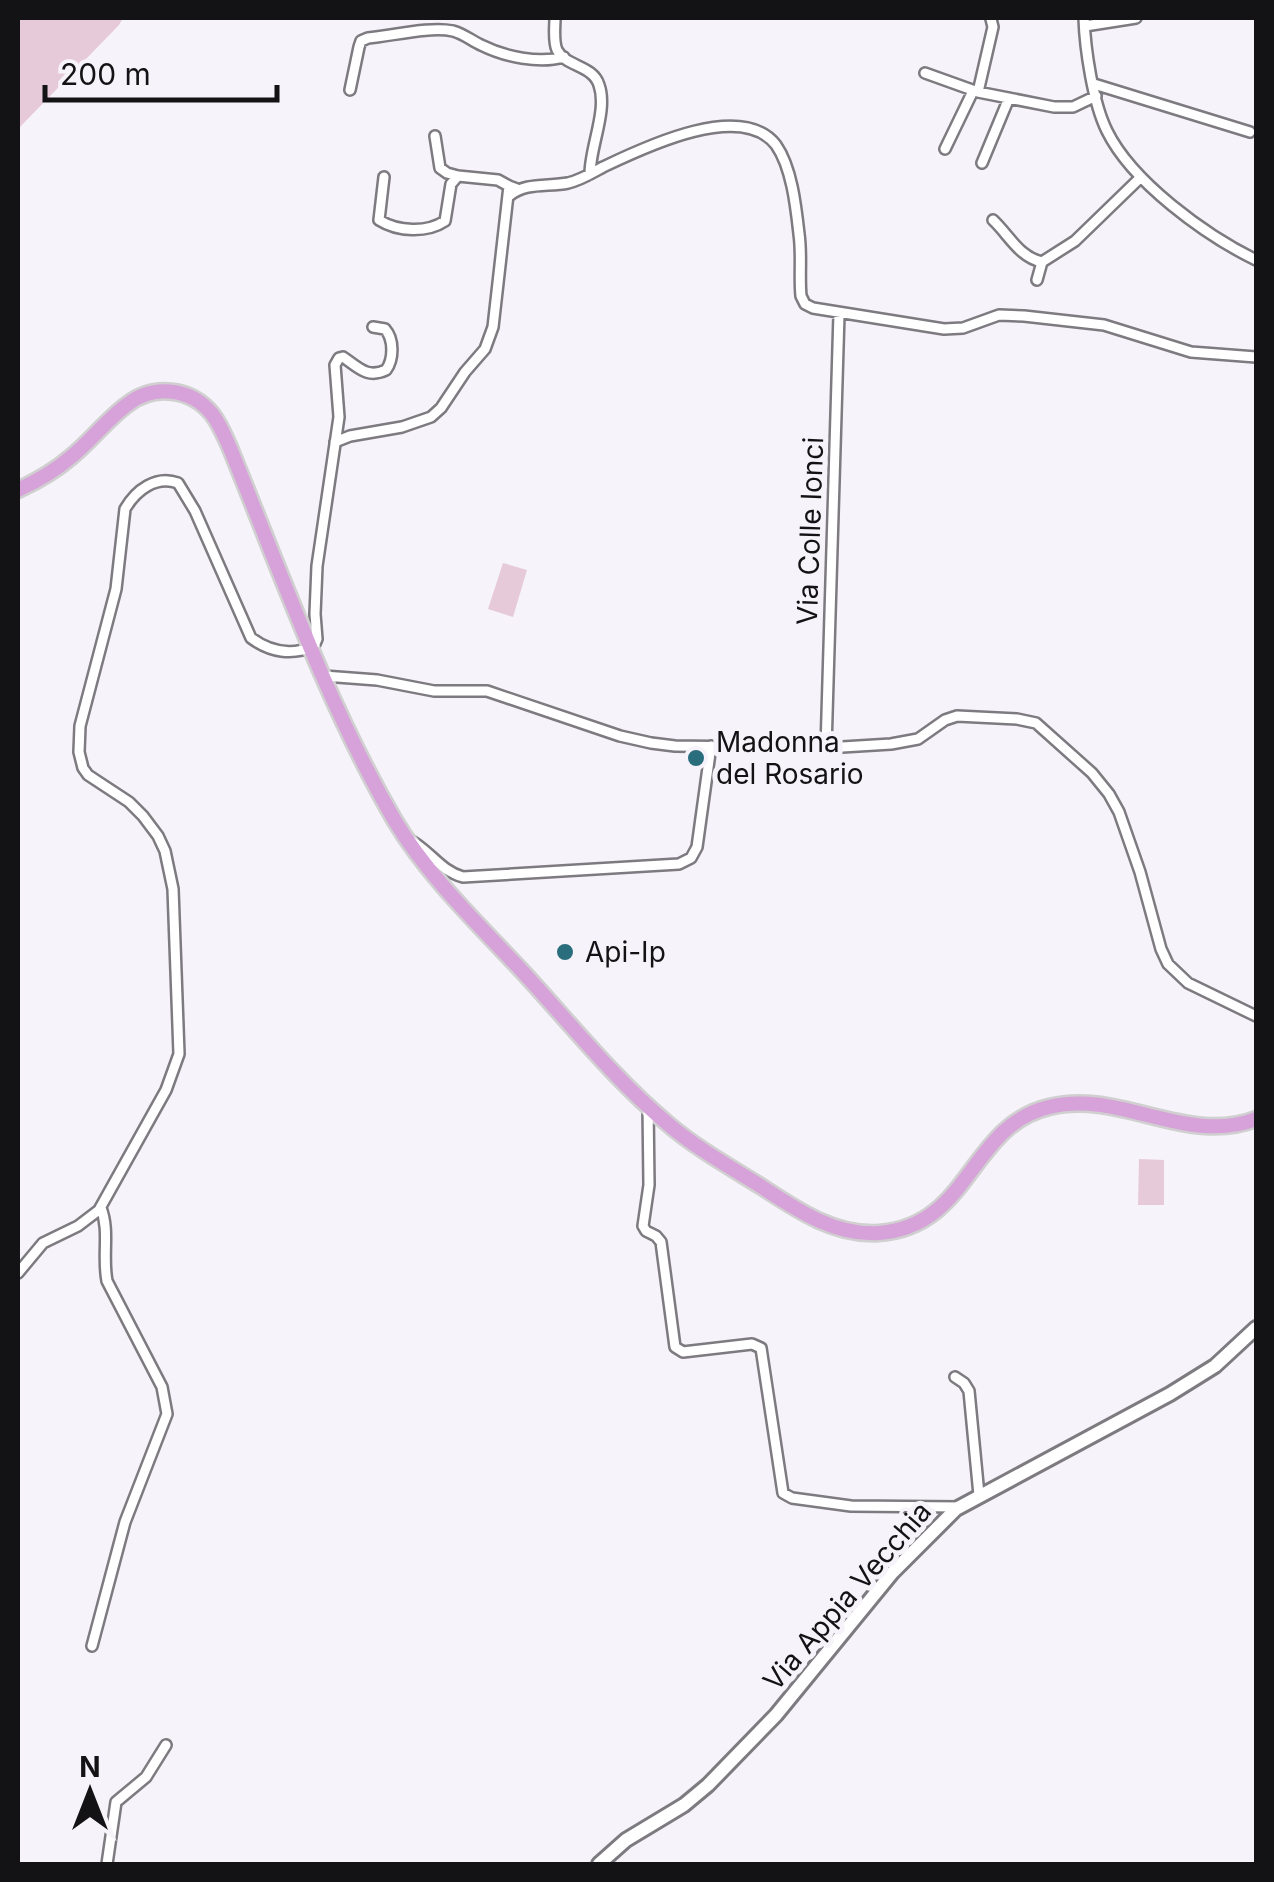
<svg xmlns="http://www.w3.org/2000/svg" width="1274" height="1882" font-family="Inter,sans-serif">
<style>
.green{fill:#e7cad9}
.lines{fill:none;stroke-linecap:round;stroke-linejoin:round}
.street-casing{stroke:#7d7a80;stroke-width:14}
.secondary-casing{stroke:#7d7a80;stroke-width:18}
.primary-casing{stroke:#d0d0d0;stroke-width:19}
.street{stroke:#fff;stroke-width:9}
.secondary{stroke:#fff;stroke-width:12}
.primary{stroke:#d7a1d9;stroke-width:14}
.poi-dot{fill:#2a6e7e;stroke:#f6f3fa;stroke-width:4}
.labels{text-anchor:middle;stroke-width:10;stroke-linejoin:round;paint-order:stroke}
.street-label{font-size:28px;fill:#131214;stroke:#f6f3fa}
.poi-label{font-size:28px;fill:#131214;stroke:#f6f3fa;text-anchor:start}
</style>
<rect width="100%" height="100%" fill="#f6f3fa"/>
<!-- green -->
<path class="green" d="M18,18H123L119,25L18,129Z
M503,563L527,570L513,617L488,609Z
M1139,1159L1164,1160V1205H1138Z"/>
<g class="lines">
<defs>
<path id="street" d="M555,18C555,27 553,41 557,50C566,67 593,65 599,85C608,110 590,147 590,174
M1084,18C1085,49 1093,103 1107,131C1132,182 1205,235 1256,260
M1085,26L1136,18
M925,73L978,92L1054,107H1073L1096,96
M1094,84L1250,132
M350,90L359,47L361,41L368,38C392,36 430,26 453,31C464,34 472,41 481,45C505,57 539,64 564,57
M978,92L993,27L991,19
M435,136L440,168L447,173L458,176
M945,149L973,91
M982,163L1009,98
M384,177L379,220C398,232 427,233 445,221L451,184L458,176L498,180L509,186
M509,196C526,182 547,187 568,183C581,180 592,173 603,167C643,148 741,100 776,145C792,168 796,207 799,234C802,255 799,276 801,296L805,304L813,308L944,329L963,328L999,315L1024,316L1104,325L1191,352L1256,357
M993,220C1009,235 1019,257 1042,262
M1037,280L1042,262L1075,241L1141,177
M335,442L350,436L402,427L431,417L441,408L465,372L485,349L493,327L509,186L517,189
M324,676L377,680L434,691H487L620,736L651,743L675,746L826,748L891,744L918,739L945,720L957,716L1017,719L1036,723L1092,773L1109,794L1119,812L1140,872L1161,949L1168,964L1188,983L1256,1016
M826,748L839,314
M408,839C429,849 440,871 463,877L679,864L691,858L697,847L711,746
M648,1106L649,1185L643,1226L646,1231L656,1236L661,1242L675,1347L683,1352L752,1344L761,1348L783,1493L792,1498L851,1506L960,1507
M18,1273L43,1243L78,1226L99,1210L166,1090L179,1054L173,889L165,851L158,836L143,816L129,802L88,775L83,768L79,752L80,726L116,589L125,509C136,490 156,475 178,483L195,511L251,638C270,652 292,656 314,646L317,639L315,614L317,566L339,417L335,365L339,358L343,357C358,367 367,379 386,370C394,359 394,339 385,329L373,327
M955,1377L964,1383L969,1391L979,1495
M92,1646L125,1522L167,1414L162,1387L107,1281C102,1256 110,1231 101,1208
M107,1864L116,1802L146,1777L166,1745"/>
<path id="secondary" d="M599,1864L626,1840L684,1805L708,1785L776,1715L892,1573L956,1509L1170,1394L1215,1366L1256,1328"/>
<path id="primary" d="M18,490C37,481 55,471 71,457C91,441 107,419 128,404C154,384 191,388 212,414C220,424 225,437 230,448C281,573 327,704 395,821C428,876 478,924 522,971C569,1022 614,1079 668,1124C696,1148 730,1167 762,1187C797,1210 835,1236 879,1233C971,1226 969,1126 1049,1107C1119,1089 1187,1146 1256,1119"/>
</defs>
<!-- street casing -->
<use href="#street" class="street-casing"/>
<!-- secondary casing -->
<use href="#secondary" class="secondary-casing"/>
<!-- primary casing -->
<use href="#primary" class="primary-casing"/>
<!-- street -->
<use href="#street" class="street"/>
<!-- secondary -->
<use href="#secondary" class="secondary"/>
<!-- primary -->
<use href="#primary" class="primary"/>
</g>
<!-- markers -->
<g class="poi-dot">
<circle cx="696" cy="758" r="10"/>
<circle cx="565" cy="952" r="10"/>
</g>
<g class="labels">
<!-- street labels -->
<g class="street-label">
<text transform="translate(810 531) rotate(-88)" y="10">Via Colle Ionci</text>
<text transform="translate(847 1596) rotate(-49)" y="10">Via Appia Vecchia</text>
</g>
<!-- poi labels -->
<g class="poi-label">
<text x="716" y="752">Madonna<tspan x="716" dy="32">del Rosario</tspan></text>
<text x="585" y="962">Api-Ip</text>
</g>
</g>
<!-- border -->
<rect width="1274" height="1882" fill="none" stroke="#131214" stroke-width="40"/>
<!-- north arrow -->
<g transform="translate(90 1792)" stroke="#f6f3fa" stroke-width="8" paint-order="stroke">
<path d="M0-8L18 38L0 25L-18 38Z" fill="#131214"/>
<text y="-15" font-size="28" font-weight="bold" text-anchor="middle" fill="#131214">N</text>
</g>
<!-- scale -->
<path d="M45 85v15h232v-15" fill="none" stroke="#131214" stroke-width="5"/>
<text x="60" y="85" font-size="30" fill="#131214" stroke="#f6f3fa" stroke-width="8" paint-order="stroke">200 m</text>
</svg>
